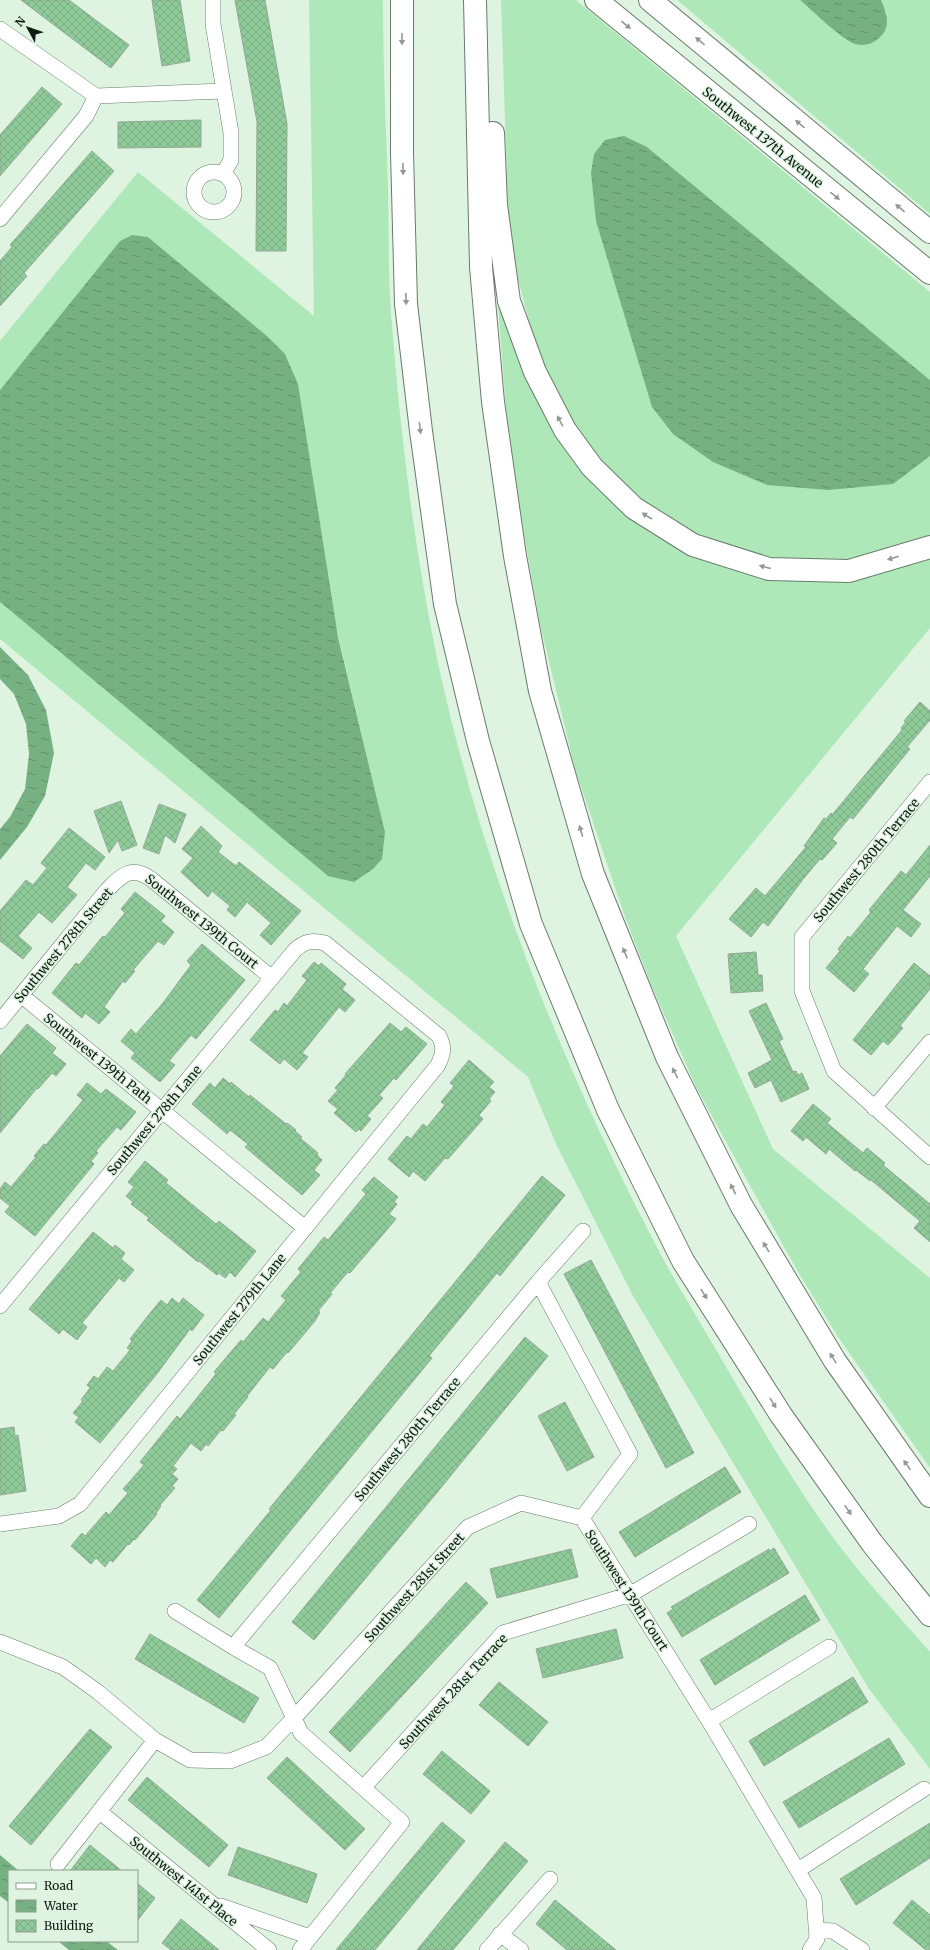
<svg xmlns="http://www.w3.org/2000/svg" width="930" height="1950" font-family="Merriweather,serif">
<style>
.grass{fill:#afe8b8}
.water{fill:url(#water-ripples)}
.building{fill:url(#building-cross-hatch);stroke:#93a896}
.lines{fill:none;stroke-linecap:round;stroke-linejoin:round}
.street-casing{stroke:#697c6c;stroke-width:16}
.secondary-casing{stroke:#697c6c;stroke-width:24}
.highway-casing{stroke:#697c6c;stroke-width:24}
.street{stroke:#fff;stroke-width:15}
.secondary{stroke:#fff;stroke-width:22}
.highway{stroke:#fff;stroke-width:22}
.oneway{fill:#949895}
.labels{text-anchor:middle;stroke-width:3;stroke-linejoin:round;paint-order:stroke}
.street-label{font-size:13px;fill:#111913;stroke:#def4e1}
</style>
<defs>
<pattern id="water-ripples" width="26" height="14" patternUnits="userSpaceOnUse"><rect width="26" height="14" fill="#77b182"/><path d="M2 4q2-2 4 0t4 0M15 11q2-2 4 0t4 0" fill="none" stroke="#608f69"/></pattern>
<pattern id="building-cross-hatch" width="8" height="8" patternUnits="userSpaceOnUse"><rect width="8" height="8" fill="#8fca99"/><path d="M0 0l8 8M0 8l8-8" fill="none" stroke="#7aad83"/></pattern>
</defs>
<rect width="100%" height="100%" fill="#def4e1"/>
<!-- grass -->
<path class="grass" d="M309,0H383C383,63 386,125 388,188C389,230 388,272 391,313C398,405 408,498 424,589C463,821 551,1045 660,1253C678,1287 699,1320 718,1353C754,1415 790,1478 832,1536C862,1577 897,1614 930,1652V1769L869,1689L633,1296L557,1146L528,1077L0,639V602L328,876L385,832L267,336L148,237L132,235L120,241L0,390V341L138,172L314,316Z
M501,0H576L930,292V380L647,147L924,461L930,456V536L910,545L858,558L832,561H798L768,557L693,534L668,520L615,480L577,432L549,381L535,343L519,283L512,247L508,210Z
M677,0H800L845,37L887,14L881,0H930V214Z
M497,292L578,466L599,491L619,507L753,571L930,555V628L676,936L773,1149L930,1278V1468L838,1337L798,1272L754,1193L696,1087L652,987L625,917L575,769L540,624L519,506L506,410Z"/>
<!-- water -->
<path class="water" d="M800,0H881C886,11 891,25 882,35C875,43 866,47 855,44C840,38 813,11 800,0Z
M624,136L647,147L930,380V456L893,484L828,490L767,485L713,462L673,434L652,407L596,221L591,173L594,154L605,140Z
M132,235L148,237L267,336L285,354L298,384L338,637L385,832L382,859L373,869L354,882L328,876L0,602V390L120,241Z
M0,647L28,675L46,710L54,753L45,796L27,827L0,860V829L10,817L25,789L29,754L26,724L14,694L0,679Z
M0,1855L19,1871H9V1903L0,1896Z
M58,1941H106L118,1950H69Z"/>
<!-- building -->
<path class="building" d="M21,0H69L129,45L111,68Z
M152,0H180L190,61L162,66Z
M235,0H265L287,124L286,251H256L257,122Z
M42,87L62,104L0,176V135Z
M201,120V147L118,148V122Z
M92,151L114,171L24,273L27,276L0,306V261L12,247L10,245Z
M920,702L930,711V720L907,747L910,749L853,819L850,817L832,839L837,843L822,860L820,859L804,878L768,926L763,922L751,937L729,919L756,888L765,896L806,847L804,846L824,818L826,819L831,813L832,815L902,730L901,728L906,722L904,721Z
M121,801L137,845L122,851L118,840L109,853L94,811Z
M159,804L186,814L175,843L165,835L159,854L143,848Z
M201,826L222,846L218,852L236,866L239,862L301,911L271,945L260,935L271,923L247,902L235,917L227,910L230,906L212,891L208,897L181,872L193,858L182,849Z
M69,828L105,857L95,870L86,863L67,887L77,895L52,923L39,912L18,936L32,948L23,959L0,941V911L26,880L33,885L47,868L41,863Z
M930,845V876L903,910L921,924L911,937L897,926L863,969L869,974L854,992L826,968L840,951L838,949L848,936L850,938L871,912L869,910L901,871L906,875Z
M135,892L165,916L161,921L174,932L164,945L158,941L133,970L135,971L125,983L123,981L104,1007L110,1012L99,1024L85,1013L82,1018L52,993L76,963L79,965L103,936L105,937L125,913L121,909Z
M202,944L245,980L196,1039L191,1035L169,1061L175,1065L160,1082L131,1058L135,1053L121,1041L131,1029L136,1034L163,1003L191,965L187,961Z
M756,952L758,975H762L763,991L731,993L728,954Z
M314,962L319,966L321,963L346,984L342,989L355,1000L345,1012L339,1007L302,1053L308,1057L297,1070L284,1059L280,1064L250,1040L275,1010L278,1012L284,1003L287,1006L307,980L302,976Z
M914,963L930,976V989L900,1026L903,1028L888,1045L883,1041L871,1055L853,1040Z
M766,1003L783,1039L779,1041L793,1072L796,1071L798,1075L802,1073L809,1089L781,1102L771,1080L755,1088L748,1073L772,1060L749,1011Z
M390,1023L401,1032L406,1027L427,1044L396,1080L394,1078L379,1095L383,1098L367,1116L371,1119L361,1131L359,1129L356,1132L334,1113L338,1109L328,1101L338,1090L335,1088L346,1075L345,1074Z
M27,1024L56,1048L52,1053L66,1064L56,1076L52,1073L38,1089L37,1088L0,1133V1056Z
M469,1060L494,1082L489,1087L495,1092L489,1099L491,1101L479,1115L483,1119L448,1159L445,1158L425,1181L413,1171L409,1177L388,1159L407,1136L411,1139L423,1124L427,1127L445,1105L441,1102L454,1086L450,1083Z
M223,1078L230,1084L231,1082L249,1097L250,1095L286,1124L287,1123L296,1130L295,1131L302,1137L300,1138L318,1153L317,1155L322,1160L314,1170L320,1175L302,1195L245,1147L248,1144L230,1130L227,1134L192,1104L210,1083L215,1088Z
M87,1083L101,1094L106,1089L136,1112L121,1130L117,1127L96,1151L98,1153L91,1161L94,1164L35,1236L5,1212L10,1206L0,1198V1189L5,1182L11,1187L36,1157L34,1156L44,1144L46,1145L83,1100L77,1095Z
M813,1104L831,1119L827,1123L863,1153L867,1148L885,1163L883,1165L930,1204V1242L914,1228L920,1221L871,1180L870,1181L856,1170L855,1171L829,1149L826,1154L806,1137L803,1141L791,1131Z
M145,1161L168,1180L166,1183L216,1224L219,1221L256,1251L235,1277L230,1272L225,1278L219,1273L217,1275L199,1261L198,1262L147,1220L149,1218L131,1204L133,1202L126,1196L134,1187L128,1182Z
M542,1176L565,1195L500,1276L497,1273L429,1356L432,1358L219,1618L197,1600L271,1510L269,1509Z
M374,1177L398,1197L394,1202L397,1204L389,1214L396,1219L350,1273L348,1272L330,1293L332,1294L318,1311L320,1312L315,1321L288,1353L287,1352L273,1369L270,1367L247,1396L248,1397L234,1414L236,1415L223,1431L221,1430L208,1446L206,1444L201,1451L191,1443L173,1466L177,1469L172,1474L178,1479L172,1486L175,1488L160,1505L161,1506L156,1513L157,1514L135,1540L134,1539L129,1545L128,1544L113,1562L110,1560L105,1567L96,1558L91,1564L71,1546L82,1533L85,1536L106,1512L109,1515L128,1493L123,1489L144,1465L140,1462L177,1416L180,1419L216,1374L214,1372L241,1340L243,1342L263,1318L268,1322L286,1300L281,1296L301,1272L298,1269L324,1237L328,1240L366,1194L362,1190Z
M93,1232L113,1248L115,1245L125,1253L121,1259L134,1270L124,1282L119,1278L82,1323L87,1327L77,1340L63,1329L59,1334L29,1309Z
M591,1260L694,1453L666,1468L564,1274Z
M172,1298L179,1304L183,1298L204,1315L192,1331L190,1329L156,1375L100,1443L75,1422L79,1417L73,1413L83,1401L81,1400L90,1388L87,1385L94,1376L98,1379L107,1367L113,1371L130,1350L127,1348L132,1341L130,1339L147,1317L161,1300L167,1305Z
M525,1337L548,1356L435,1495L314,1640L292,1622Z
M565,1402L594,1457L567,1471L538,1416Z
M14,1427L15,1436L18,1435L26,1491L0,1495V1429Z
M725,1467L741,1492L635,1557L619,1532Z
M774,1548L789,1573L682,1637L667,1613L673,1609L671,1607L769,1549L770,1551Z
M571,1549L578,1577L497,1598L490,1569Z
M466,1582L488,1603L350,1752L329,1732Z
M805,1595L820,1620L715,1685L700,1660Z
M616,1629L623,1658L543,1678L536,1649Z
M150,1634L259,1698L244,1723L135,1659Z
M853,1677L868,1702L764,1766L749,1741Z
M499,1682L548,1722L528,1746L479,1705Z
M90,1729L112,1747L31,1845L9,1826Z
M889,1738L905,1764L799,1828L783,1802Z
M442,1751L490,1791L471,1814L423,1774Z
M287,1757L365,1829L345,1850L267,1778Z
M147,1777L228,1845L209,1867L128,1800Z
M442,1822L465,1841L375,1950H336Z
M930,1823V1858L856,1905L840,1879Z
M505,1842L528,1861L453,1950H417Z
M90,1845L122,1871H70Z
M238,1847L317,1874L307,1903L228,1875Z
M137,1883L155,1898L137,1921Z
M555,1900L616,1950H567L536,1924Z
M912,1900L930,1915V1950H926L893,1923Z
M181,1919L219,1950H171L162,1943Z"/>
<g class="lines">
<defs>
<path id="street" d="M213,0V24L231,133V160L223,174
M0,29L96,96L223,91
M194 192a20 20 0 1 1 40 0a20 20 0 1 1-40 0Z
M0,219L86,116L96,96
M930,782L802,937V991L834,1071L930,1157
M21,995L305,1228
M0,1021L107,890C122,875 131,865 151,879L272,978
M874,1108L930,1042
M538,1282L630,1454L582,1518L709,1721L814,1898L817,1939L810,1950
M0,1306L295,950C305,941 312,940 325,943L439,1036C445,1048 443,1054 438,1065L80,1504L59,1516L0,1524
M175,1611L233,1647L270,1668L301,1733L402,1822L300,1950
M0,1642L63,1667L98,1692L155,1740L190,1760L230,1761L266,1747L294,1718L468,1527L521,1503L582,1518
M233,1647L538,1282L583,1231
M709,1721L829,1647
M364,1787L503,1633L631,1594L749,1524
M100,1812L269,1950
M58,1864L155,1740
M798,1870L924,1789
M221,1906L310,1937
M816,1930L833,1931L862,1950
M500,1934L521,1950
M487,1950L550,1879"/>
<path id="secondary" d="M596,0L930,273
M650,0L930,232"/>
<path id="highway" d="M402,0V152L406,304L421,431L445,604L478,741L531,924L608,1110L683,1261L781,1415L872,1543L930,1615
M475,0L481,267L493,402L515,556L540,691L593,874L667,1057L741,1205L835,1361L930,1496
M493,133L496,205L509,301L535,372L565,430L592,467L634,508L693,545L769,569L849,571L930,547"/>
</defs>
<!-- street casing -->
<use href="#street" class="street-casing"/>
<!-- secondary casing -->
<use href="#secondary" class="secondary-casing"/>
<!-- highway casing -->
<use href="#highway" class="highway-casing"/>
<!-- street -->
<use href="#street" class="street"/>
<!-- secondary -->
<use href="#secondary" class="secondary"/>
<!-- highway -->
<use href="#highway" class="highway"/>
</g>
<!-- one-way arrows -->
<defs><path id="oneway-solid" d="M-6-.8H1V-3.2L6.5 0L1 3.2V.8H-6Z"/></defs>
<g class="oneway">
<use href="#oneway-solid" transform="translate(626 25) rotate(39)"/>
<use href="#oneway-solid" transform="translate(402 39) rotate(90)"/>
<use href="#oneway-solid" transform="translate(700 41) rotate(-140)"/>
<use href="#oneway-solid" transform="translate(800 124) rotate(-140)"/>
<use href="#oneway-solid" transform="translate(403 169) rotate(89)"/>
<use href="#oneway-solid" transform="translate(835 196) rotate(39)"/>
<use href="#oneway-solid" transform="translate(900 208) rotate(-140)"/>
<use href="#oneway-solid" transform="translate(406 299) rotate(88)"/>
<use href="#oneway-solid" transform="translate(560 421) rotate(-118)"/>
<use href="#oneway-solid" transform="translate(420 428) rotate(83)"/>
<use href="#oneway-solid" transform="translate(647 516) rotate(-148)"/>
<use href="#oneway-solid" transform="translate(893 558) rotate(163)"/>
<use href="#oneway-solid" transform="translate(765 567) rotate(-165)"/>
<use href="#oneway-solid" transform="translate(581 831) rotate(-106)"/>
<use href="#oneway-solid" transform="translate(625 953) rotate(-112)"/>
<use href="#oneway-solid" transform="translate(675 1073) rotate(-117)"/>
<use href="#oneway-solid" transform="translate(733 1189) rotate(-117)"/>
<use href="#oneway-solid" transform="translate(766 1247) rotate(-121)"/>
<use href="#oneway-solid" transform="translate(704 1294) rotate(58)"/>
<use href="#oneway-solid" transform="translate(833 1358) rotate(-122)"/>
<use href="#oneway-solid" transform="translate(773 1403) rotate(58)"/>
<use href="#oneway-solid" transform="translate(907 1465) rotate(-125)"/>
<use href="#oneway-solid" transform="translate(848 1510) rotate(55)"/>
</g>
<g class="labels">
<!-- street labels -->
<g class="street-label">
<text transform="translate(763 137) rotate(39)" y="5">Southwest 137th Avenue</text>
<text transform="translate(866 860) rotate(-50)" y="5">Southwest 280th Terrace</text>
<text transform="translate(202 921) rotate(39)" y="5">Southwest 139th Court</text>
<text transform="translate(63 945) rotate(-50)" y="5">Southwest 278th Street</text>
<text transform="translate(98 1058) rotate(39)" y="5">Southwest 139th Path</text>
<text transform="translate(154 1120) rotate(-50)" y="5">Southwest 278th Lane</text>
<text transform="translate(239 1309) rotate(-51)" y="5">Southwest 279th Lane</text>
<text transform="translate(407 1439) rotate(-50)" y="5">Southwest 280th Terrace</text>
<text transform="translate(414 1587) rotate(-48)" y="5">Southwest 281st Street</text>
<text transform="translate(627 1590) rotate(57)" y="5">Southwest 139th Court</text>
<text transform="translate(453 1691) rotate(-47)" y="5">Southwest 281st Terrace</text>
<text transform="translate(184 1881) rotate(39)" y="5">Southwest 141st Place</text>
</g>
</g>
<!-- legend -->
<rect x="8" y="1870" width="130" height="72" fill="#def4e1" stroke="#8c9c8f"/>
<rect x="16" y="1883" width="20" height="6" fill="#ffffff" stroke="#8c9c8f"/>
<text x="44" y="1890" font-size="12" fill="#111913">Road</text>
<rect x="16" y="1900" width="20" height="12" fill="url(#water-ripples)" stroke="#8c9c8f"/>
<text x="44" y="1910" font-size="12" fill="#111913">Water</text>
<rect x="16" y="1920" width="20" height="12" fill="url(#building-cross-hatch)" stroke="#8c9c8f"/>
<text x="44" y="1930" font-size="12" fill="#111913">Building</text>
<!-- north arrow -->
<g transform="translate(28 28) rotate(310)" stroke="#def4e1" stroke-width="3" paint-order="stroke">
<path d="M0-3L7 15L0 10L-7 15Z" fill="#111913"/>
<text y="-6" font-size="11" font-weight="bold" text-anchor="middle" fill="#111913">N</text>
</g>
</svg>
